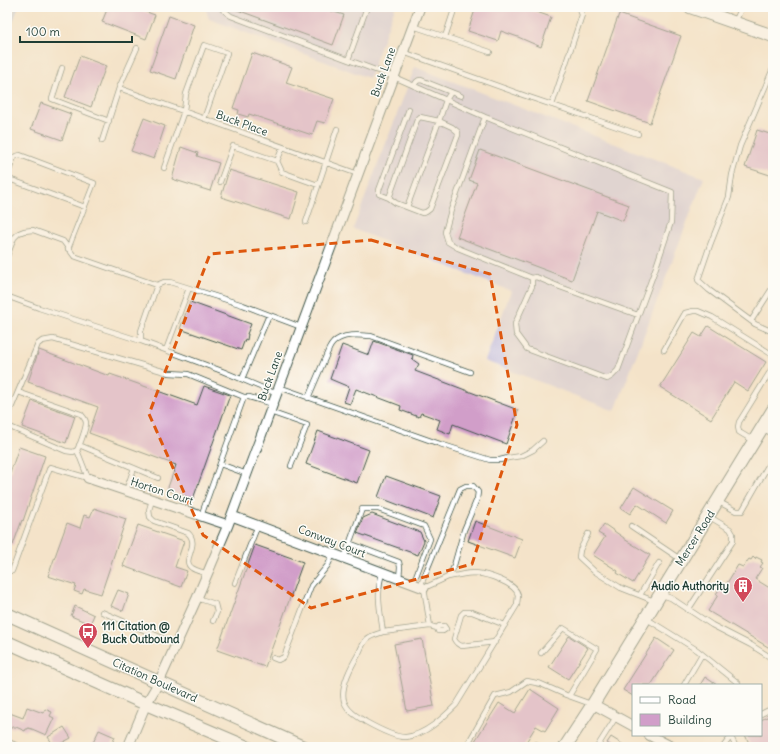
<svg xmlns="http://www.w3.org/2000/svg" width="780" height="754" font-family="Delius,sans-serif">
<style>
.industrial{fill:#c7c0d9}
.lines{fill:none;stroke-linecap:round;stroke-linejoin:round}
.stream{stroke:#77a8e2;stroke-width:2}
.building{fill:#d19ec9}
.lane-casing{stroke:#3f564a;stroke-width:6}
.street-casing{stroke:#3f564a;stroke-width:11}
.secondary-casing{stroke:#3f564a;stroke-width:14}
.lane{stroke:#fff;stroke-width:4.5}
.street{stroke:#fff;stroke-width:9}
.secondary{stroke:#fff;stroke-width:12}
.marked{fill:none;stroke:#de580e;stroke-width:3;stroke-dasharray:8 5;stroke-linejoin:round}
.labels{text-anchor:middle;stroke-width:3;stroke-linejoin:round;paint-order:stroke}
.street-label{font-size:11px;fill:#1f3d34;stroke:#fdfcf7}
.poi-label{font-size:11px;font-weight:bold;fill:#1f3d34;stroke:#fdfcf7;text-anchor:end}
</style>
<rect width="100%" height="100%" fill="#fdfcf7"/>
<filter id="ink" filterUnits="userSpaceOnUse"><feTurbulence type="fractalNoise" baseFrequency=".025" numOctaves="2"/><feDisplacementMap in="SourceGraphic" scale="8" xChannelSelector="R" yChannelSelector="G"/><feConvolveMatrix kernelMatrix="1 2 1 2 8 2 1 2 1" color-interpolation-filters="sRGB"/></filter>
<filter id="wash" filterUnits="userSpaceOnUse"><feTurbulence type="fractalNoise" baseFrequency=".012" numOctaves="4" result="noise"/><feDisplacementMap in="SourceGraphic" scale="16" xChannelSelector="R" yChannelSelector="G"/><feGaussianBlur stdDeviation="0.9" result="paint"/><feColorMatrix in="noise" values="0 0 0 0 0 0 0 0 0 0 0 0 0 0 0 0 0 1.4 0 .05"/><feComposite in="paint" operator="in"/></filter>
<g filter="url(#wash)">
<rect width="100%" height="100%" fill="#f4e3c9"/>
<!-- industrial -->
<path class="industrial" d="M205,7H395L369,78L209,19Z
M415,67L704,178L615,411L485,361L511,291L353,229Z"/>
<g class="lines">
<!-- stream -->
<path class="stream" d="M7,35L17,7"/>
</g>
<g id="blocks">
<!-- building -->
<path class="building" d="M108,7H132L155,15L146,39L102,22Z
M233,7H333L331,11L344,15L333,45L232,8Z
M476,7H522L551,17L541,47L518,37L501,31L498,41L468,31Z
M619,14L681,36L650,123L588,101Z
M169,16L194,25L176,79L150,70Z
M252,53L292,67L286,83L334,99L325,123L317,121L312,135L249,114L248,117L238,114L239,110L233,108Z
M80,56L106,66L91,107L65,97Z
M41,103L71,114L62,140L31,129Z
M144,118L165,126L154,159L131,151Z
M757,130L773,135V176L745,167Z
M181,147L198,153L197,156L219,163L210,191L172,179Z
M480,150L629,205L623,221L597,211L572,280L457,237L477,183L469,180Z
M229,170L299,192L291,219L221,197Z
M190,302L251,324L247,334H248L247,340L245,339L241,350L180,329Z
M708,326L766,362L748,391L734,382L711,419L660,387L694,333L701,337Z
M374,341L413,355L412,359L419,364L415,371L518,410L506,444L453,424L450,434L437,429L440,420L421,413L419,417L400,410L401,406L356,389L350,404L344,402L349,387L330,379L342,345L369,355Z
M39,350L109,376L110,374L197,405L204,386L230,395L193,499L167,490L176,465L89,433L98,407L28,382Z
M32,401L75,416L66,443L22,427Z
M318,431L369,450L357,483L306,464Z
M19,447L45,456L23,521L22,520L13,545L7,543V482Z
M386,476L441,496L433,518L378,497Z
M634,487L673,511L666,523L637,504L630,514L621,508Z
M94,508L126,519L101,594L84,589L82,594L74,591L76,585L48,576L67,523L80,528L84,515L90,517Z
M372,514L420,532L424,541L418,555L357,533L363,518Z
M475,521L522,539L515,558L468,541Z
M604,524L624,538V539L650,555L633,583L617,573L618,571L593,555L605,537L598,533Z
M138,525L184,541L175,567L187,571L181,587L123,566Z
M255,545L303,562L265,667L217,650Z
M753,557L755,559L756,557L762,560L761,562L763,563L760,567L762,568L755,579L773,590V650L708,611L718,595L716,594L718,591L721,586L724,588L738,565L743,567L749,559L751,560Z
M118,590L129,594L123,611L111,606Z
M75,606L94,615L90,624L71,616Z
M569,636L588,648L568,679L549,667Z
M656,638L674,650L651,685H633V696L623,690Z
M422,639L434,706L407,711L394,644Z
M705,677L717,685H700Z
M530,689L559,708L545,731L536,726L523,747H478L473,744L499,703L515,713Z
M27,707L43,713L45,709L52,712L50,716L54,718L46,735L32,729L28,728V729H26L25,731L16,727H13L12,728L7,727V712L23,718Z
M773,714V747H751L745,735H761V720Z
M64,727L71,738L58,745L56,743L54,744V742L52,743L48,737Z
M99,730L115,737L110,747H91Z
M611,737L627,747H613L607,743Z"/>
</g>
</g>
<g filter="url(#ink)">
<use href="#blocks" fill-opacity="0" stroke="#3f564a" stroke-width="1"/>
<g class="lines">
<defs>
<path id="lane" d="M222,7V9L231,16L394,77L485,117L672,192L671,222L656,267L618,370L612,376L607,379L527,349L516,334L515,324L532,286V278L458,248L448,242L445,232L451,210L485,117
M735,22L742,7
M413,26L490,52
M445,37L455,7
M403,52L523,95L638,134
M348,60L367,7
M62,68L52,99L109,121
M773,71H772L740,146L732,175L729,197L710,245L698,280L709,290L755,324L773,332
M119,88L358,174
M451,92L461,96
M552,105L582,15L579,7
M102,141L119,88L137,48
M277,161L283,147
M164,168L184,111L186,94L204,45L227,53L204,119
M220,182L233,146L277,161L282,172L318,185
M389,198L379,194V190L409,109
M407,207L439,121L452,127L458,132V135L430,209L426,212L422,213L396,203L389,198L417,120L420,117L439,121L446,100L451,92L421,80C417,80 416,82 414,86
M306,222L337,129
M68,249L94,183L20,155L14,157L8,173L9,179L85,207
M7,256L14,238L19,233L24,231L33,230L63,241L74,256L157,285
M532,278L536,277L560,287L638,315
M7,296L9,297L39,308L141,341
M751,321L773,287
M166,350L189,288
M664,350L685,313L693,311H698L712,317L773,355
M242,379L269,315
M279,387L440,444L490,460H500L508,458L521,456L533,450L543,441
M18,392L81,414C83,417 86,419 86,423C86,428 80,445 77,450
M277,394L222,371L141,341V331L157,285L164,282H170L243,305L301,327
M308,398L329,349C330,347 331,345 333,343C342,333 360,335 371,336L470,372
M270,412L307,425L291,466
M7,418L38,344L42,341L53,339L169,373L188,374L244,397
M7,421V424L10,427L66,451L73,452L77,450L88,478
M762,428L773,434
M754,441L739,432L738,427L739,422L773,367
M79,445L158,478
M220,464L247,474
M126,491L134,468
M152,500L149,510L150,517L154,521L188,533C201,545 180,561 192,568C196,571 203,572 208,574
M717,501L736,511H742L773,457
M201,516L244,397H249L273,404
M631,526L680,559
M588,534L580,550L579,557L594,571L621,588L654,601
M349,543L399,562L400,567L399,579
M344,558L362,509H378L424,526L430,539L413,584
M12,571L50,467L88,478
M382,572C376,594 380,610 383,632L430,626L424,588L448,577L453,569L464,530L477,499L478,492L473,486H466L460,489L420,587
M235,583L258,525
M640,595L659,563
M662,595L671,598L712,625L751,645L773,659
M197,598L215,604L217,612L213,621
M688,610L733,541V534L730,529L708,516
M102,612L167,640L176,643
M647,619L697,650L738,683
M430,626L437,628L438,631H443L446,629L444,626H439L437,628
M383,632C378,634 371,635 367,639C363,643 361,648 359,653C352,665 340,686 344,701C347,711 358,717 366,722C375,727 395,738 406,737C425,735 443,718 456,705L517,605C517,602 518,598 518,595C516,583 487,574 475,573C466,573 456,576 448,577
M495,642L462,646C458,645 456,643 454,639L461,615L464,612H472L505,625
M541,653L563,628L597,649L569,696
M273,658L278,660L284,657L311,586L328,565L333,554
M684,685L702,654
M761,714L773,708
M731,737L736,747
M466,747L495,696L511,692L527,681L541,684L566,695L591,704
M535,747L536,744
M597,747L616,717
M723,747L732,735"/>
<path id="street" d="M88,478L228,525
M232,516L424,588
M593,704L633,726
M649,735L672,747
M7,744L14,747
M128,747L146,704L159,682L197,598L228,525L420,7"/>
<path id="secondary" d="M690,7L773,36
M7,614L303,747
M7,642L146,704L247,747
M565,747L593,704L773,410"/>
</defs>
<!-- lane casing -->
<use href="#lane" class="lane-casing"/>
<!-- street casing -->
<use href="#street" class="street-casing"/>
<!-- secondary casing -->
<use href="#secondary" class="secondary-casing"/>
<!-- lane -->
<use href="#lane" class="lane"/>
<!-- street -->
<use href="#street" class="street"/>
<!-- secondary -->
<use href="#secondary" class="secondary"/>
</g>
</g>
<!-- marked area -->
<path d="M0 0H780V754H0ZM371,240L490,274L517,425L472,564L311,608L203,535L149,414L210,254Z" fill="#f4e3c9" fill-opacity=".55" fill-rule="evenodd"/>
<path class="marked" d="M371,240L490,274L517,425L472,564L311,608L203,535L149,414L210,254Z"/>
<!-- icons -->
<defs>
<symbol id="building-pin" viewBox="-11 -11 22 30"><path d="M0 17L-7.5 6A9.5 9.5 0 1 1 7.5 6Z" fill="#d1495b" stroke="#fdfcf7"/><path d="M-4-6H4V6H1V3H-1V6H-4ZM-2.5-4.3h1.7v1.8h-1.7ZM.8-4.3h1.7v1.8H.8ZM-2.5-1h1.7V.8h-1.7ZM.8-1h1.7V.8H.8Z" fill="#fff"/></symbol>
<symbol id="bus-pin" viewBox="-11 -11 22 30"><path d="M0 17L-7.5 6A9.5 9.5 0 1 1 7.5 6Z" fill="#d1495b" stroke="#fdfcf7"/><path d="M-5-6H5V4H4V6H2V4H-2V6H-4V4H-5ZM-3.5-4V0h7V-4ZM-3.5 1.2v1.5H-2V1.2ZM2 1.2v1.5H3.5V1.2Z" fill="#fff"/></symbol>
</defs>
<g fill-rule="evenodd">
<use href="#building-pin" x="732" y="575" width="22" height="30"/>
<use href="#bus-pin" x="77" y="621" width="22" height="30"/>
</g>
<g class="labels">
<!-- street labels -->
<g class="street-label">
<text transform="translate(383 72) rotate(-70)" y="4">Buck Lane</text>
<text transform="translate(242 123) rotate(20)" y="4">Buck Place</text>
<text transform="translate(270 376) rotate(-70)" y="4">Buck Lane</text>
<text transform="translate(162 491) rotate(18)" y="4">Horton Court</text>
<text transform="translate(695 538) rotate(-58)" y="4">Mercer Road</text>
<text transform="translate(332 541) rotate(21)" y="4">Conway Court</text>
<text transform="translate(155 680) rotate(24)" y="4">Citation Boulevard</text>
</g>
<!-- poi labels -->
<g class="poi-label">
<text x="729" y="590">Audio Authority</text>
<text x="102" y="630" text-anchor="start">111 Citation @<tspan x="102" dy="13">Buck Outbound</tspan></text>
</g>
</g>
<!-- margin -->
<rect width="780" height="754" fill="none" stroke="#fdfcf7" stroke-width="24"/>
<!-- legend -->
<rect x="632" y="684" width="130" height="52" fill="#fdfcf7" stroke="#a4b0a9"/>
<rect x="640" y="697" width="20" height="6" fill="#ffffff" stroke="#a4b0a9"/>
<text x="668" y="704" font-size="12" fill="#1f3d34">Road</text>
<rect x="640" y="714" width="20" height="12" fill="#d19ec9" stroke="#a4b0a9"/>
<text x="668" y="724" font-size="12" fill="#1f3d34">Building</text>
<!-- scale -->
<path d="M20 36v6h112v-6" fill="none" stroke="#1f3d34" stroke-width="2"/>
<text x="26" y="36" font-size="12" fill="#1f3d34" stroke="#fdfcf7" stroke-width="3" paint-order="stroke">100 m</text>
</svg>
